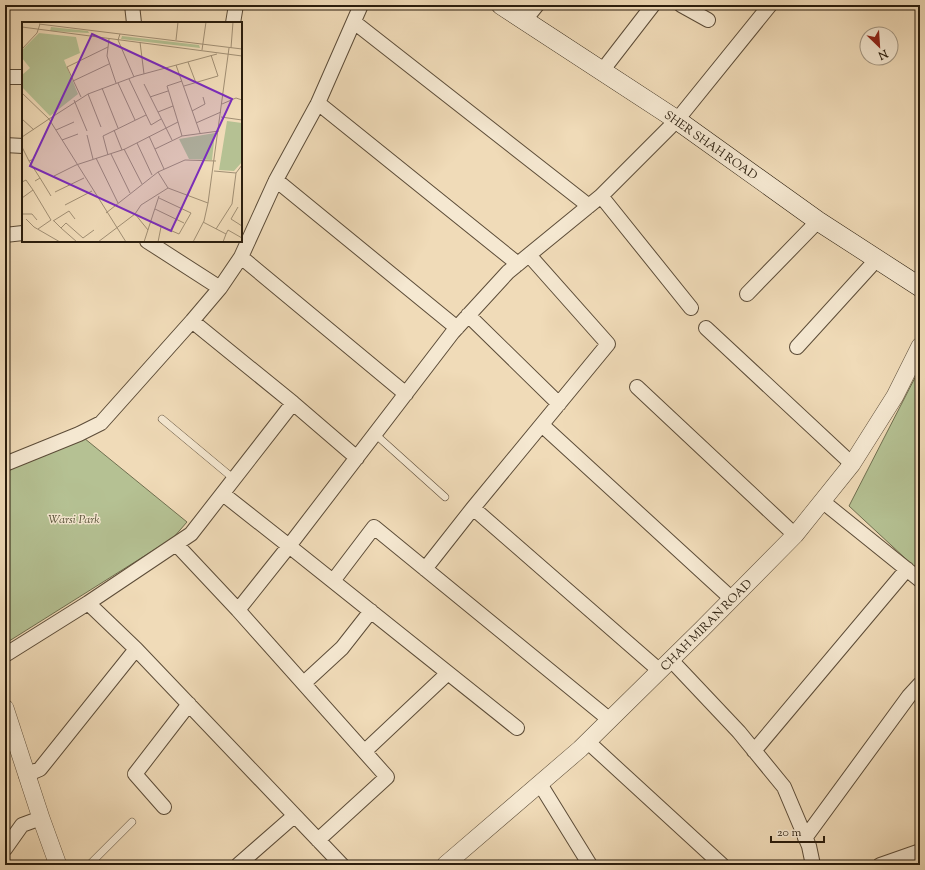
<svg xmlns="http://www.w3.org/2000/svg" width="925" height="870" font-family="'Sorts Mill Goudy',serif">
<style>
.green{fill:#b5c193;stroke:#706f50}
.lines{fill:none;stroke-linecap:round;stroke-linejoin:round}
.service-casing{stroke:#5c4c38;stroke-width:8}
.minor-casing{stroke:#5c4c38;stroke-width:16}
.tertiary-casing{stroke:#5c4c38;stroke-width:18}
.secondary-casing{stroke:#2a1d0d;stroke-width:20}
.service{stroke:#f5e8d1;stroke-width:7}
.minor{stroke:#f5e8d1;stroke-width:14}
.tertiary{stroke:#f5e8d1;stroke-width:17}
.secondary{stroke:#f5e8d1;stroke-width:19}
.labels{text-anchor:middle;stroke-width:3;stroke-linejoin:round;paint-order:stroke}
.street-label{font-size:12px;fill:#2a1d0d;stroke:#f5e8d1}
.park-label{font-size:12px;font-style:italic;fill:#544e35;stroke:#f5e8d1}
.inset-road{fill:none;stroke:#a18f74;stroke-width:1}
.view{fill:#7b2cbf;fill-opacity:0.15;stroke:#7b2cbf;stroke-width:2}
.inset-edge{fill:none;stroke:#2a1d0d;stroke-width:2}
</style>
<rect width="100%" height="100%" fill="#f0dbb8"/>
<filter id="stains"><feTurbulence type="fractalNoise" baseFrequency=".005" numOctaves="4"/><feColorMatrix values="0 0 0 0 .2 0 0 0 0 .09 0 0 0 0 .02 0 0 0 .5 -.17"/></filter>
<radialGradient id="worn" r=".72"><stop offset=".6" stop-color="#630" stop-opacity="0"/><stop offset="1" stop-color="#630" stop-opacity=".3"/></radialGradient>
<!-- green -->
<path class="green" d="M920,368V572L849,506Z
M84,438L187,522L173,538L6,643L5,639V469Z"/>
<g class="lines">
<defs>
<path id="service" d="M162,419L234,479
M375,434L445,497
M89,865L132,822"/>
<path id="minor" d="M132,5L134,23
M681,5L708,20
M525,20L537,5
M354,22L589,206
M233,23L236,5
M602,71L653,5
M5,77H23
M318,103L518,264
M5,145L23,146
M276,180L457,328
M601,196L691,308
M5,235L23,233
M147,241L220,288
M241,257L406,394
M747,294L818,221
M468,315L559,404
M192,321L293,403L357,458
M706,328L852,464
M797,347L877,259
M637,387L795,535
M542,425L732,599
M5,464L79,434L101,423L192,321L220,288L241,257L276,180L318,103L361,5
M223,494L289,546L517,728
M822,501L920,580
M473,508L660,671
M176,544L191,534L293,403
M425,569L473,508L608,344L529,255
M333,581L374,527L610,720
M88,603L136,649L342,865
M238,610L387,777L318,840
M5,655L88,603L176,544L238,610L289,546L453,332L508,272L601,196L677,120L770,5
M671,660L739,732L784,787L809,846L813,865
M304,683L342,648L371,611
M588,742L722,865
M365,751L448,673
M754,751L907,569
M26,775L40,769L136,649
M540,784L590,865
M164,807L135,774L189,704
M805,838L909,696L920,684
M5,849L22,825L41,818
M238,865L294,816
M880,865L920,851"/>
<path id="tertiary" d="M5,708L41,818L58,865
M445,865L580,749L702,629L795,535L852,464L895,396L920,346"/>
<path id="secondary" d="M501,5L677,120L818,221L920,287"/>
</defs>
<!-- service casing -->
<use href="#service" class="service-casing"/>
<!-- minor casing -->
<use href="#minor" class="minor-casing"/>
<!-- tertiary casing -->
<use href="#tertiary" class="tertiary-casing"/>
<!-- secondary casing -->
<use href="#secondary" class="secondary-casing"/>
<!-- service -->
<use href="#service" class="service"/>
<!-- minor -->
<use href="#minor" class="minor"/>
<!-- tertiary -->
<use href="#tertiary" class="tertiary"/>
<!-- secondary -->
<use href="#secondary" class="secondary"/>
</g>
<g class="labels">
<!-- street labels -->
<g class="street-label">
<text transform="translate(711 145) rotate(35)" y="4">SHER SHAH ROAD</text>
<text transform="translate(706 625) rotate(-45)" y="4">CHAH MIRAN ROAD</text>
</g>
<!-- park labels -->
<g class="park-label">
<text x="74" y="523">Warsi Park</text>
</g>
</g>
<!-- overview -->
<g transform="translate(22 22)">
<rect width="220" height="220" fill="#f0dbb8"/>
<path d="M29,5L66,9L67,11L28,9ZM17,11L54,15L58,31L42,38L56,72L28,94L0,65V53L8,46L0,36V28ZM100,14L177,23L178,26L99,17ZM205,99L220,101V140L212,149L197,148ZM193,111L190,138L167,137L157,117Z" fill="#b5c193"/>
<path class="inset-road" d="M17,2L220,27M0,5L220,34M98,12L96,18L112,55M87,17L85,34L94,61M154,18L156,0M118,20L122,52M209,26L211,0M0,27L15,11L18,2M180,28L184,0M166,40L174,61M154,43L178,111M107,57L129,103L139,97M51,59L87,42M96,61L113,98M122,62L150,118M162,64L196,54L189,33M80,66L96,106M0,71L27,97L104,220M66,72L79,105M59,75L45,45L86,25M128,75L146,69M52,78L65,109M200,82L214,76L220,78M170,89L183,82L181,75M136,90L151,84M199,95L220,98M0,97L12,108M27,97L66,72L114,54L195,32M156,100L145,64L160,59M174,101L199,90M34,108L52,100M92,108L100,128M65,113L71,137M127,114L142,147M0,115L27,97M40,118L56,112M115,121L130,153M0,125L7,139L12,137M102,127L120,162M133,127L160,114M89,132L108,171M86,133L81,114L124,93M74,136L96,181M7,139L18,156L13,159M192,149L214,151L220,143M136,150L146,166L186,181M32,154L54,143L103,127L156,100L160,114L197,109M18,156L29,174M0,160L4,158L11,168M33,170L62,156M0,176L11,168L29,198L16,207M43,183L70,169M216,185L209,197L220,204M133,187L162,201M84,191L136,150L163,138L194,139M0,192H10L15,198M113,192L126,208M4,197L12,205L38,220M31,199L47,189L53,197M32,199L39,206L44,201L61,216L72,208M129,200L157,212L169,191L137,176M181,200L204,212L201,220M39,206L55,220M194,207L210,182L214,151M204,212L206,208L220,216M76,220L113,192L119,183L146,166M122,220L137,174M136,220L139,205M171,220L182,199L186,181L207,26"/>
<path class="view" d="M70,12L210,77L149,209L8,144Z"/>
<rect width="220" height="220" class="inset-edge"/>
</g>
<!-- margin -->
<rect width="925" height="870" fill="none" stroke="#f0dbb8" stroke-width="20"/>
<rect x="6" y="6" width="913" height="858" fill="none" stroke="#2a1d0d" stroke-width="2"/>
<rect x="10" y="10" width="905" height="850" fill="none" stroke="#2a1d0d"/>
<!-- north arrow -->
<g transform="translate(879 46) rotate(155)"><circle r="19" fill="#f5e8d1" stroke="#a49783"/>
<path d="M0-3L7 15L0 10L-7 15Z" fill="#8f2418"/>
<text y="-6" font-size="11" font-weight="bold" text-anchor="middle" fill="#2a1d0d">N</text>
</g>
<!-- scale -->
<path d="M771 836v6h53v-6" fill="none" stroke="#2a1d0d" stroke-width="2"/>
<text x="777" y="836" font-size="12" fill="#2a1d0d" stroke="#f5e8d1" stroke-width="3" paint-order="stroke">20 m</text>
<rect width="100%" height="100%" filter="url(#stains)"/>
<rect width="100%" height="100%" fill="url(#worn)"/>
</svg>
